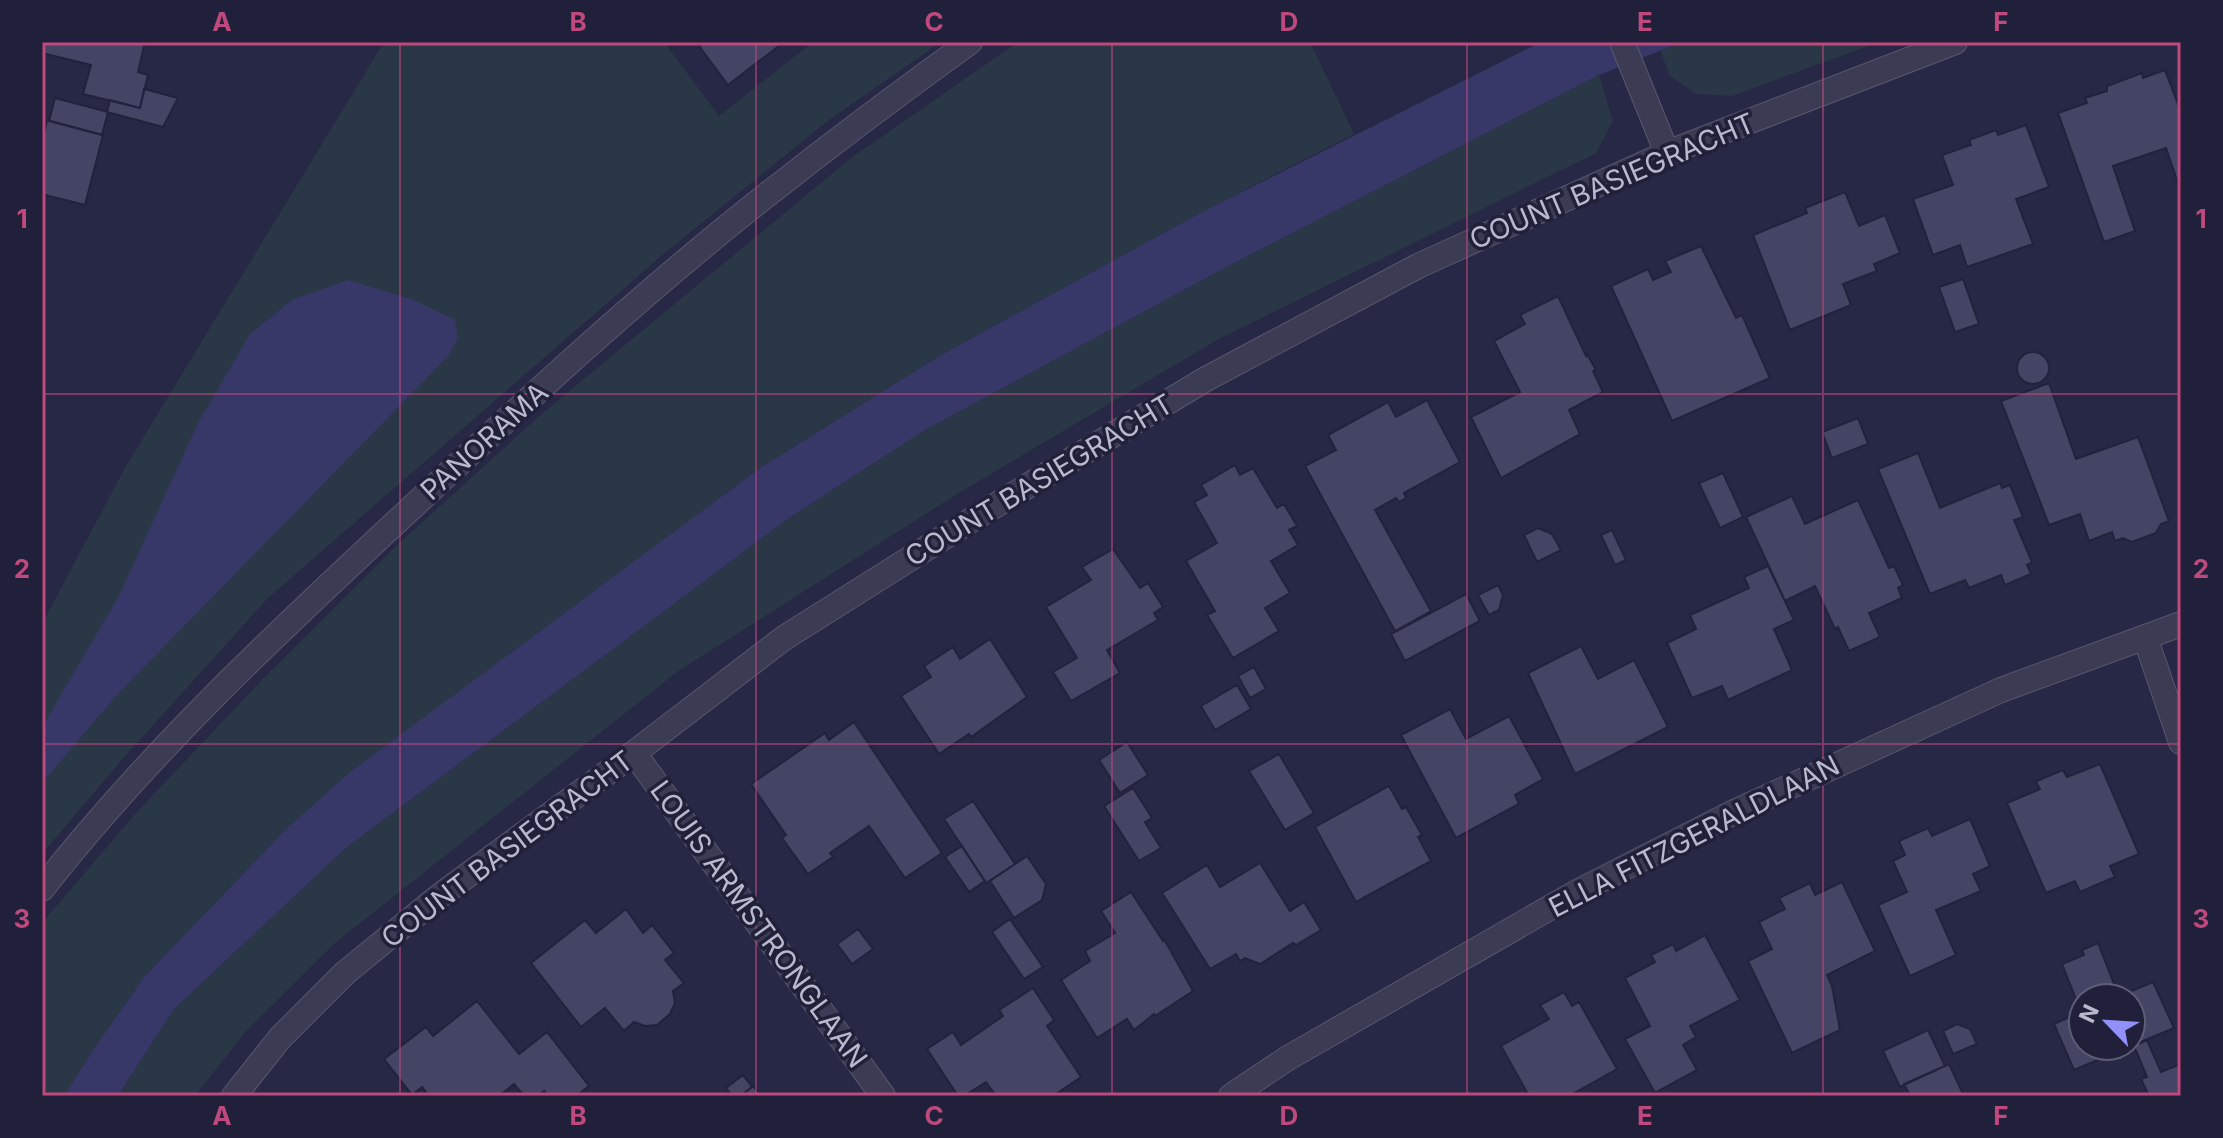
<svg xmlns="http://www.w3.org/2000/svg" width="2223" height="1138" font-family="Inter,sans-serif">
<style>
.green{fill:#293746}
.water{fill:#373868}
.building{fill:#444465;stroke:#22223c;stroke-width:2}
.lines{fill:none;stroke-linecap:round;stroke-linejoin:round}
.minor-casing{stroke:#57576e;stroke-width:26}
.minor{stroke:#3b3c54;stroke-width:24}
.grid{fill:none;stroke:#bf487d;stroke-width:2;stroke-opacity:0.55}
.labels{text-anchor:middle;stroke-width:7;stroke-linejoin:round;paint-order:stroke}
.street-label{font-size:28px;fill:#b9b9cd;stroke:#20203a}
.neatline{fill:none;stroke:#bf487d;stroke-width:3}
.grid-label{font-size:26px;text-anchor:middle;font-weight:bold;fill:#bf487d}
</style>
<rect width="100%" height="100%" fill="#272845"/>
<!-- green -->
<path class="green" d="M384,42H664L719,116L813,42H941L829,120L667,251L268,598L126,755L42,854V624L126,466Z
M1018,42H1310L1354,134L1202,212L941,355L760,468L349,774L284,831L145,976L97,1044L64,1096H42V923L136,813L259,683L396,546L544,412L851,158Z
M1682,42H1879L1732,96L1696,94L1670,76L1660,50Z
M1599,75L1613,121L1596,153L1217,340L957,494L677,672L335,943L247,1030L195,1096H118L173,1010L347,847L792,516L925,430L1232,264Z"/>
<!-- water -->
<path class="water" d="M1541,42H1682L1599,75L1232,264L925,430L792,516L347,847L173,1010L118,1096H64L97,1044L145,976L284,831L349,773L760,468L941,355L1202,212Z
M348,280L414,300L455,320L458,338L449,355L115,697L42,783V727L119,596L198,423L250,334L292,300Z"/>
<!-- building -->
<path class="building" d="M42,42H145L138,72L148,75L140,108L83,94L91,65L42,53Z
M705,42H784L728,85L699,46Z
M2165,70L2181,112V185L2179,186L2166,148L2113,166L2135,231L2104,242L2058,113L2087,103L2085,98L2107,91V86L2142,73L2143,78Z
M144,89L178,98L163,127L107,112L110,100L140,108Z
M55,98L108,112L102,135L49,121Z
M47,120L103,135L85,205L45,195L42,206V142Z
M2026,125L2049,187L2016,199L2033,244L1967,267L1960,245L1933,255L1913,199L1953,185L1942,155L1971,145L1969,140L1996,130L1998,135Z
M1845,192L1859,226L1885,215L1900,253L1874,264L1877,271L1843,284L1851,305L1790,330L1753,235L1807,213L1805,208Z
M1701,246L1736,318L1742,315L1770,378L1672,421L1611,286L1648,269L1653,280L1671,272L1665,261Z
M1963,279L1979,324L1955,332L1939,287Z
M1558,296L1586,356L1587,354L1596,370L1593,371L1603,392L1569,410L1580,434L1501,478L1471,417L1520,392L1494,341L1525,324L1520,315Z
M2017 368a16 16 0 1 1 32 0a16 16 0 1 1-32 0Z
M2049,383L2076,459L2138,437L2169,521L2161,524L2156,533L2132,542L2123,538L2115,541L2112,532L2089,541L2080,514L2049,525L2001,401Z
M1427,400L1460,462L1404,493L1406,498L1399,502L1396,498L1375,510L1431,611L1395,631L1305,466L1336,450L1328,435L1388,402L1396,417Z
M1858,418L1868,444L1832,458L1822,432Z
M1918,453L1940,508L2000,483L2002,488L2010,485L2023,517L2014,520L2032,562L2027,565L2031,574L2005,585L2001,575L1969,588L1965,580L1930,594L1878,469Z
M1235,465L1240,475L1253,468L1277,508L1284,504L1297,526L1289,530L1298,545L1271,561L1290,593L1265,608L1279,631L1233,658L1207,615L1215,611L1186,561L1217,543L1194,502L1207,495L1201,485Z
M1723,473L1743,517L1720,528L1699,483Z
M1792,496L1805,524L1858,500L1889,568L1894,566L1903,585L1898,588L1902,598L1869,613L1880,637L1849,651L1838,627L1835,629L1815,586L1785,601L1746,517Z
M1538,528L1552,534L1561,550L1537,562L1524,535Z
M1612,530L1626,560L1615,565L1601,535Z
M1113,549L1140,588L1148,583L1163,607L1154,613L1158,620L1107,650L1120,673L1071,701L1053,672L1077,658L1046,607L1091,580L1082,567Z
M1768,566L1794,620L1774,629L1792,670L1728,700L1722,686L1692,698L1667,643L1696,629L1690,615L1749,588L1744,577Z
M1498,585L1503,595L1499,610L1489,615L1478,595Z
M1466,594L1480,621L1405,661L1391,634Z
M990,639L1027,697L971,737L969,734L939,754L901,696L931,677L924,666L953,647L960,659Z
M1581,646L1598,679L1634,660L1668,727L1575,774L1528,673Z
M1254,667L1266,689L1250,698L1238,676Z
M1237,685L1251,709L1215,730L1201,706Z
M1450,709L1466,739L1509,716L1543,779L1515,795L1519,804L1456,838L1401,735Z
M854,722L942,853L905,878L869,826L830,853L833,857L808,874L782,838L786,835L751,784L825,733L829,740Z
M1127,742L1148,775L1120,793L1099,760Z
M1279,754L1314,813L1285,830L1249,771Z
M2100,764L2139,854L2110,866L2115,877L2080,892L2075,881L2046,893L2007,803L2040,789L2036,782L2039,780L2063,770L2067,777Z
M1389,786L1402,809L1406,807L1422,835L1418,837L1431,861L1356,902L1315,827Z
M1133,788L1152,818L1145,822L1161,848L1139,861L1104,806Z
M973,801L1015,864L986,883L944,819Z
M1970,819L1990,866L1973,874L1981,891L1936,910L1956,955L1910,976L1878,905L1907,892L1893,861L1905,855L1899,841L1928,828L1932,836Z
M962,846L985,881L969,892L945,857Z
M1027,856L1046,884L1042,900L1014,918L990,881Z
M1260,863L1290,911L1304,902L1321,930L1296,945L1293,943L1260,964L1245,958L1240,961L1236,954L1210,969L1162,893L1207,865L1220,887Z
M1842,882L1875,951L1827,975L1832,986L1840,1030L1792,1053L1748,961L1772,949L1759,922L1785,909L1779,898L1810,883L1815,895Z
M1131,892L1163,941L1164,939L1193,991L1155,1016L1154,1014L1134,1030L1127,1019L1097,1038L1061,980L1090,961L1085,951L1115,933L1101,911Z
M626,909L643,933L652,925L674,953L665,960L684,983L673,991L675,1003L670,1014L657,1025L645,1026L634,1022L624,1031L605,1008L581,1027L531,963L585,920L596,933Z
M1010,919L1043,967L1024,979L992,932Z
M858,929L873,949L852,964L837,944Z
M1705,935L1740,1000L1690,1026L1696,1037L1683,1045L1697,1070L1655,1093L1625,1039L1650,1026L1625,978L1655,962L1651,955L1673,944L1676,951Z
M2098,943L2116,989L2093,998H2083V1002L2078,1004L2062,964L2084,955L2082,950Z
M2153,982L2174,1028L2074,1070L2054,1024L2083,1011V1046H2131V998H2115Z
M1033,988L1054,1020L1047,1026L1081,1077L1053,1096H996L986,1082L964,1096H958L927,1049L953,1032L961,1045L1003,1016L999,1010Z
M1564,992L1572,1006L1579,1002L1617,1069L1569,1096H1529L1501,1046L1549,1019L1540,1005Z
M477,1001L519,1054L547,1032L589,1086L576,1096H548L544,1091L538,1096H524L514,1084L499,1096H429L422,1087L412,1095L384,1059L426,1027L433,1036Z
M1957,1024L1970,1029L1977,1044L1953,1054L1943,1031Z
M1928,1030L1945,1066L1900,1087L1883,1051Z
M2147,1040L2161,1072L2181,1064V1096H2149L2141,1079L2147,1077L2134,1046Z
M1949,1064L1964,1096H1910L1904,1084Z
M743,1075L752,1087L740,1096H732L726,1088Z
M753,1086L761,1096H741Z"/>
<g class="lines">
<defs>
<path id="minor" d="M1622,42L1667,153
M2145,637L2181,742
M634,753L883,1096
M42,889C150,751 279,631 407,512C524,403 642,293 768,194C834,142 902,91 970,42
M234,1096L280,1038L345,973L438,897L634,753L784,638L976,517L1206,379L1418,266L1667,153L1955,42
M1231,1096L1288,1058L1579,891L1732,813L2001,690L2181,624"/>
</defs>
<!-- minor casing -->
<use href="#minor" class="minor-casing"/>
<!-- minor -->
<use href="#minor" class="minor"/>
</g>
<!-- grid -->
<path class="grid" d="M400,42V1096M756,42V1096M1112,42V1096M1467,42V1096M1823,42V1096M42,394H2181M42,744H2181"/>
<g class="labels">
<!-- street labels -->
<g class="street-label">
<text transform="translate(1612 181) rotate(-23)" y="10">COUNT BASIEGRACHT</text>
<text transform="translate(484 441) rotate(-42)" y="10">PANORAMA</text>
<text transform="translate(1039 480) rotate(-31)" y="10">COUNT BASIEGRACHT</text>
<text transform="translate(1694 836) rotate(-27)" y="10">ELLA FITZGERALDLAAN</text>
<text transform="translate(507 849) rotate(-37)" y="10">COUNT BASIEGRACHT</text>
<text transform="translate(759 924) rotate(54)" y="10">LOUIS ARMSTRONGLAAN</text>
</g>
</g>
<!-- border -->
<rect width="2223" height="1138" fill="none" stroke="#20203a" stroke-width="88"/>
<!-- north arrow -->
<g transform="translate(2107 1022) rotate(295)"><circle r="38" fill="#20203a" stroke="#5d5d75" stroke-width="2"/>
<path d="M0-6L14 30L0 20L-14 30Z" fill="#9291fb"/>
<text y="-12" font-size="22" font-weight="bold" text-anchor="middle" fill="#b9b9cd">N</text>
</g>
<rect x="44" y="44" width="2135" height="1050" class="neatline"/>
<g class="grid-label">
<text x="222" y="31">A</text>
<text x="578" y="31">B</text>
<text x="934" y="31">C</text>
<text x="1289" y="31">D</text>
<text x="1645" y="31">E</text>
<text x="2001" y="31">F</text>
<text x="22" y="228">1</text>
<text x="2201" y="228">1</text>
<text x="22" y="578">2</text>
<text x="2201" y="578">2</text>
<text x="22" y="928">3</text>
<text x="2201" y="928">3</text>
<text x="222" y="1125">A</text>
<text x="578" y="1125">B</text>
<text x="934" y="1125">C</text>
<text x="1289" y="1125">D</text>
<text x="1645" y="1125">E</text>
<text x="2001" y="1125">F</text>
</g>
</svg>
